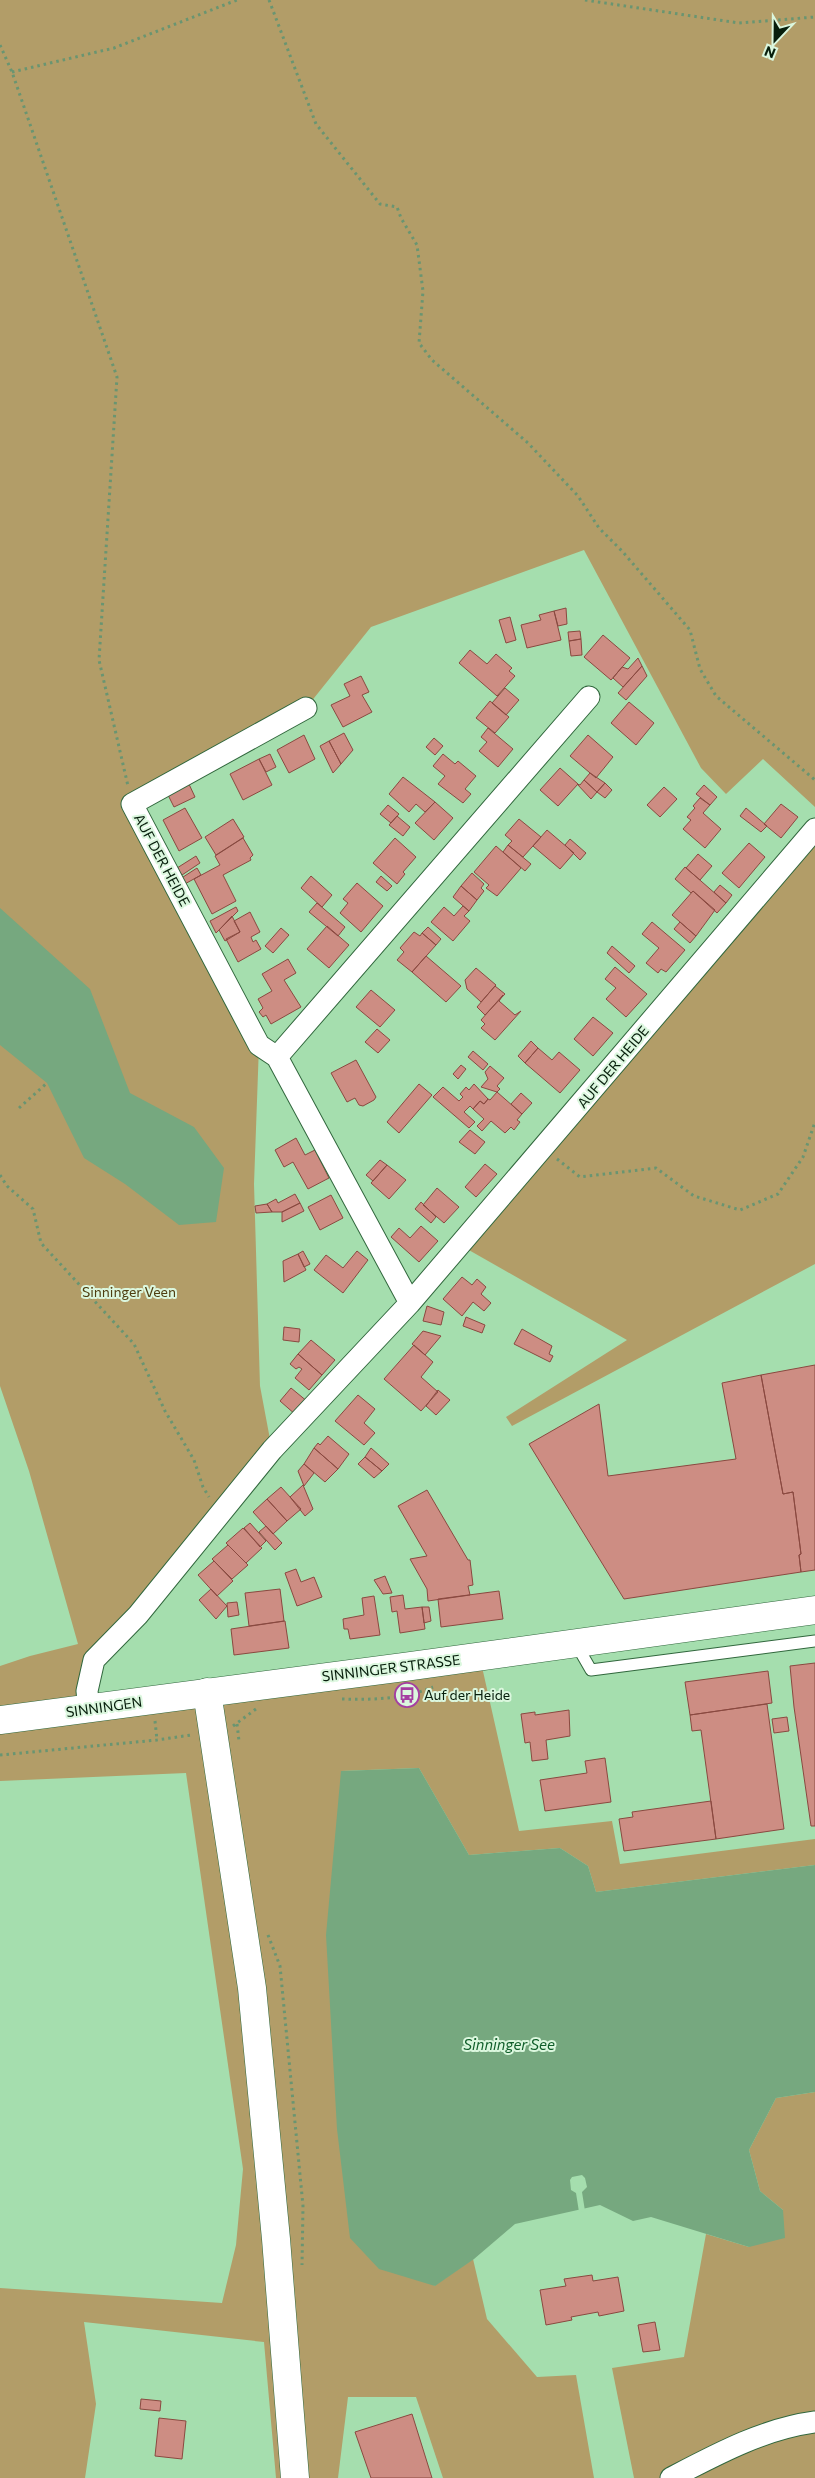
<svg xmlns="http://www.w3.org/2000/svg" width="815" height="2478" font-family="Commissioner,sans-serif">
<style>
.green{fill:#b29d68}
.water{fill:#76a87f}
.pier{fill:#a5deae}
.building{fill:#cd8d83;stroke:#8a4940}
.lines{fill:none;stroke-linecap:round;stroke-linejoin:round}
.service-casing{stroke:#31673d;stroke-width:13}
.minor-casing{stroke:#31673d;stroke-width:23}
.secondary-casing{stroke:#31673d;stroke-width:29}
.primary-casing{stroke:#31673d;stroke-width:29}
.path{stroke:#699571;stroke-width:3;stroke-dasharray:2.5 4;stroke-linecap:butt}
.service{stroke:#fff;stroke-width:11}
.minor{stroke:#fff;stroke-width:21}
.secondary{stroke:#fff;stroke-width:28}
.primary{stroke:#fff;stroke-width:28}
.labels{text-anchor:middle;stroke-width:4;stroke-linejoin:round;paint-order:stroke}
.street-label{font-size:14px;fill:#071e0c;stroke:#dbf7de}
.park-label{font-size:14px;fill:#4e3d0f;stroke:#dbf7de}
.poi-label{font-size:14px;fill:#071e0c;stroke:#dbf7de;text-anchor:start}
.water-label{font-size:15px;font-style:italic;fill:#105e2a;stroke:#dbf7de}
</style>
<rect width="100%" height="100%" fill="#a5deae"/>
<!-- green -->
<path class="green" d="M0,0H815V807L763,759L726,794L701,768L584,550L371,627L306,708L132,804L259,1045L254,1184L260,1386L272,1450L94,1660L89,1709L480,1658L519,1831L612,1821L620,1864L815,1839V1865L596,1892L588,1866L560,1848L469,1855L419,1768L341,1771L434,2286L473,2259L487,2319L537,2377L576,2375L594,2478H443L416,2397H348L338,2478H276L264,2342L84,2322L96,2404L85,2478H0V2288L222,2303L236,2245L243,2169L186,1773L0,1781V1666L30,1656L78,1644L29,1471L0,1386Z
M815,829V1264L512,1426L506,1417L627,1340L460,1245Z
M815,2092V2478H634L612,2368L684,2357L706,2234L749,2247L783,2210L760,2191L749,2150L776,2098Z"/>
<!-- water -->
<path class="water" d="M0,908L90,989L130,1093L194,1127L224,1168L216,1222L179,1225L125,1184L84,1158L47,1083L0,1045Z
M419,1768L469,1855L560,1848L588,1866L596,1892L815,1865V2092L776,2098L749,2150L760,2191L783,2210L785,2238L749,2247L651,2217L633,2221L600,2205L515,2224L474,2259L435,2286L379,2269L350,2238L337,2129L326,1935L341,1771Z"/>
<!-- pier -->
<path class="pier" d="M582,2175L585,2178L587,2187L582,2192L585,2211L579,2212L576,2193L571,2190L570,2180L572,2177Z"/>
<!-- building -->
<path class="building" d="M566,608L567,624L558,626L554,611Z
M554,611L561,640L527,648L521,625L541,620L539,615Z
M510,617L516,640L506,643L499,620Z
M580,631L581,639L569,641L568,632Z
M603,635L630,658L611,680L584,657Z
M581,639L582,655L571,656L569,641Z
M470,650L487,664L496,654L512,668L509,671L515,676L497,696L459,663Z
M638,658L642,666L623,687L613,678L622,667L628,669Z
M642,666L647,676L626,700L618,693Z
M361,676L369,692L362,695L372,712L343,727L331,705L350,696L344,684Z
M505,688L519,700L506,715L492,703Z
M490,701L509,717L495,733L476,718Z
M629,702L654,723L636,745L611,723Z
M488,728L513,749L498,767L479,751L487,742L481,737Z
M344,733L353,750L341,764L329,741Z
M304,735L315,759L289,773L277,750Z
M588,735L613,757L596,778L570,756Z
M434,738L443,746L435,755L426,747Z
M329,741L341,764L333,773L320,746Z
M270,754L276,767L266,772L259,759Z
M443,754L455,764L458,761L476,776L465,789L471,794L463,803L438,784L445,776L433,766Z
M259,759L272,785L243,800L230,774Z
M560,768L578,784L558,806L540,790Z
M590,773L605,783L597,792L584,780Z
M403,777L435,802L425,812L416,804L409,812L389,794Z
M584,780L597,792L591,799L577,784L580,785Z
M188,782L195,797L174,807L167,793Z
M605,783L612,790L605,798L597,792Z
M704,785L717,797L710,805L696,794Z
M664,787L677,799L660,817L647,805Z
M700,798L710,805L703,813L721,829L705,848L683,829L691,820L687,817L695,808L693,806Z
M435,802L453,818L434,840L415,823Z
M781,804L798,817L781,838L764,824Z
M388,805L399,814L391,823L380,814Z
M185,808L202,838L179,851L163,820Z
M746,808L767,826L761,832L740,816Z
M397,816L410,827L403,836L389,825Z
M233,819L244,837L216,855L205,837Z
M519,819L541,837L523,857L508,845L512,841L505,835Z
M547,830L574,853L560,869L533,846Z
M243,838L253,855L250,858L251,860L223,875L236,901L212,914L194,879L220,865L215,856Z
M395,838L416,857L403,872L405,874L397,884L373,863Z
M570,839L586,853L580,860L565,845Z
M749,843L765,857L739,888L722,873Z
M508,845L531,864L525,871L503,852Z
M496,846L521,868L497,896L486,888L489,885L474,872Z
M698,854L712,866L700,880L686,868Z
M196,856L200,863L182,875L177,868Z
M685,867L726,903L717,913L693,891L691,893L675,879Z
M197,868L201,875L183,885L180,879Z
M472,873L484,884L481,888L484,891L477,900L461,886Z
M311,876L332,895L322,907L301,888Z
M381,876L392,886L387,891L376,882Z
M357,883L383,906L361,932L340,913L348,903L343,899Z
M720,885L732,895L726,903L714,892Z
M461,886L477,900L469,911L453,897Z
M693,891L715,910L696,936L672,915Z
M317,903L345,927L338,936L309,912Z
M463,906L469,911L464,916L470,921L453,941L431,922L444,907L454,916Z
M236,907L238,911L216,933L210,921Z
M250,912L260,932L251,937L253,942L256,940L261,949L238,962L226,939L240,932L234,921Z
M232,916L240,932L225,941L219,930Z
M652,922L685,950L666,972L661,969L658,973L646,963L659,948L642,934Z
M680,922L696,936L690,943L674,929Z
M327,926L349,945L329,968L307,949Z
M428,927L441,939L436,945L422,933Z
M281,928L289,935L273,953L265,946Z
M414,932L420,936L422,933L436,945L412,972L397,960L404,952L400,948Z
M612,946L635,966L629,973L607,953Z
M426,956L461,986L446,1002L412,972Z
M288,959L296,973L284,980L301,1007L271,1024L266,1015L263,1017L259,1012L263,1008L258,999L272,991L262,974Z
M615,967L647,994L626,1017L606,999L616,988L605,979Z
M476,968L496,985L481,1002L467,989L465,980Z
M495,986L505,994L485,1015L477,1007Z
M371,990L395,1010L380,1027L356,1007Z
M503,995L499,1001L515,1015L521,1011L495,1040L481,1028L485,1024L481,1020Z
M593,1017L613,1033L593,1056L574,1039Z
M377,1029L390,1040L378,1053L365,1042Z
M531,1041L538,1048L525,1063L518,1056Z
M538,1048L552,1060L559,1052L580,1070L560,1093L525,1063Z
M473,1051L488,1064L483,1070L468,1057Z
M356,1060L376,1097L374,1100L363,1106L359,1105L355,1098L347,1102L331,1073Z
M461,1065L466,1069L458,1079L453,1074Z
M490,1066L504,1078L497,1086L500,1089L497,1092L481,1087L488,1079L485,1072Z
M419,1084L432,1095L399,1133L387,1122Z
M474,1084L488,1099L484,1104L480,1101L473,1109L470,1106L464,1112L475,1122L469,1128L433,1097L443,1087L459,1101L463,1097L460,1094L466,1087L469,1090Z
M497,1092L522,1114L517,1120L520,1122L514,1130L511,1127L505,1133L491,1121L482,1131L477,1126L484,1119L473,1109L480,1101L484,1104L488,1099L490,1100Z
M521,1093L532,1103L522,1114L511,1104Z
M470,1130L485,1142L475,1154L459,1142Z
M296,1138L305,1155L315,1150L329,1178L308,1189L293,1162L284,1167L275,1150Z
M380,1160L387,1165L373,1181L366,1175Z
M485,1164L497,1174L476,1197L465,1187Z
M387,1165L406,1180L389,1199L371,1183Z
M437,1188L459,1207L444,1223L423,1205Z
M295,1194L300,1203L282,1212H272L267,1204L276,1199L278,1203Z
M331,1195L343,1218L320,1230L308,1207Z
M421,1202L436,1217L431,1223L415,1209Z
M300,1203L304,1211L282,1222V1212Z
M267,1204L272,1212L256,1213L255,1206Z
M421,1226L438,1241L419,1262L391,1237L399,1228L410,1238Z
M303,1251L310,1264L304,1267L298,1254Z
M357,1251L368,1260L343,1293L314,1270L326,1255L343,1268Z
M298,1254L306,1270L284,1282L283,1261Z
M462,1277L472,1285L477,1279L486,1287L481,1294L491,1303L484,1311L473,1302L462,1316L443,1299Z
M427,1306L444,1312L441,1325L423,1321Z
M466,1317L485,1325L482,1333L463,1326Z
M284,1327L300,1329L299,1342L283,1340Z
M522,1329L552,1346L549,1354L553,1356L550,1362L514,1344Z
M423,1331L441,1336L425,1355L412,1344Z
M311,1340L335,1360L322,1375L298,1354Z
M414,1345L433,1362L421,1377L438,1392L421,1411L384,1379Z
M298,1354L322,1375L309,1390L295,1378L302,1369L299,1367L296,1369L290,1364Z
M815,1365V1570L801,1572L799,1555L801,1554L793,1492L783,1494L761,1375Z
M761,1375L783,1494L793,1492L801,1554L799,1555L801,1572L624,1599L529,1444L599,1404L608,1476L736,1459L722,1383Z
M291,1388L308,1402L296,1415L280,1401Z
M438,1390L450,1400L436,1415L426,1406Z
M358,1395L375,1409L364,1423L375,1433L364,1445L335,1421Z
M328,1436L349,1454L338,1469L314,1448L318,1443L320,1445Z
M314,1448L338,1469L325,1482L304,1464Z
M371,1448L389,1464L382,1471L365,1457Z
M365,1457L382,1471L374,1478L358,1464Z
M304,1464L314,1473L304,1486L298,1471Z
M303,1485L313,1509L305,1516L290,1497Z
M281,1487L301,1509L287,1521L267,1499Z
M427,1490L468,1560H470L473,1585L468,1586L470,1595L428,1601L427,1589L410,1559L427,1556L398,1506Z
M267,1499L287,1521L273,1534L253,1512Z
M250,1523L266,1541L260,1547L244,1528Z
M266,1526L282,1543L275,1550L259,1532Z
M243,1528L262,1548L246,1563L226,1543Z
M228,1545L248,1565L232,1579L212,1559Z
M214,1561L233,1581L217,1596L198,1575Z
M296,1569L301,1582L314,1577L322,1597L297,1606L285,1573Z
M385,1576L392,1593L383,1594L374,1580Z
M211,1589L227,1606L216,1619L199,1600Z
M280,1589L284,1621L249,1626L245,1593Z
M499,1591L503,1619L441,1627L438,1599Z
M403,1595L405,1609L422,1607L425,1629L400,1633L397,1611L392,1612L390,1597Z
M374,1596L380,1635L350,1639L348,1629H344L343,1619L364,1615L362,1598Z
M237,1602L239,1615L228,1617L227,1603Z
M422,1607H429L431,1621L424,1623Z
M285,1621L289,1648L234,1655L231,1629Z
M815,1663V1826H811L794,1707L790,1666Z
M768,1671L772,1703L690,1715L685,1682Z
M767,1704L784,1829L716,1839L701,1730L692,1731L690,1715Z
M569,1710L570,1736L546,1740L548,1759L532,1761L530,1742L525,1743L521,1714L535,1712V1715Z
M787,1717L789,1731L774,1733L772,1719Z
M605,1758L611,1802L545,1811L540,1780L587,1773L585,1761Z
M711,1801L716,1839L624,1851L619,1819L633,1817L632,1812Z
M592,2275L593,2281L618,2277L624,2311L599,2316L598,2312L571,2317L572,2320L546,2325L540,2290L566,2286L564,2279Z
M655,2322L660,2350L643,2352L638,2325Z
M141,2399L161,2401L160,2411L140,2409Z
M412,2414L432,2478H371L355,2432Z
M159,2418L186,2421L182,2459L155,2456Z"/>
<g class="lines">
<defs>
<path id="service" d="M576,1644L591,1670L815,1641"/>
<path id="minor" d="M306,708L132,804L259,1045L277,1057L410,1303L815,829
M277,1057L589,697
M89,1710L87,1691L94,1660L138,1615L272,1450L410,1303
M671,2478C717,2454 763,2429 815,2422"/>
<path id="secondary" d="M207,1692L252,1988L276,2239L295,2478"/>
<path id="primary" d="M0,1720L404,1667L815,1610"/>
</defs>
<!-- service casing -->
<use href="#service" class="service-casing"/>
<!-- minor casing -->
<use href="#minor" class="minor-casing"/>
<!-- secondary casing -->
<use href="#secondary" class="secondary-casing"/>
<!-- primary casing -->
<use href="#primary" class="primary-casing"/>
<!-- path -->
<path class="path" d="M269,0L316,124L380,204L397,207L401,218L417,245L423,291L419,343L432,360L528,443L578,496L599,528L622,551L690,630L700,669L716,696L815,780
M585,0L739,23L815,17
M0,45L12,72L117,377L99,660L128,786
M12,72L114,48L237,0
M19,1108L47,1083
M557,1159L580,1177L656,1168L694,1196L740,1210L778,1194L803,1157L815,1122
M0,1175L7,1186L33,1209L41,1243L134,1344L165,1411L194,1460L203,1487L209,1497
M342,1699C373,1700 404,1699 433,1687
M155,1721L157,1740
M237,1724L239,1741
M233,1726L256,1709
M0,1755L157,1740L191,1735
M268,1935L280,1966L303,2206L302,2265"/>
<!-- service -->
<use href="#service" class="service"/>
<!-- minor -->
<use href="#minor" class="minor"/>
<!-- secondary -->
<use href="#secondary" class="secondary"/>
<!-- primary -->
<use href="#primary" class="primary"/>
</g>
<!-- icons -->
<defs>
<symbol id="bus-ring" viewBox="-11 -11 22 22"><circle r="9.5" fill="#dbf7de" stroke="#a53ea1" stroke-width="1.5"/><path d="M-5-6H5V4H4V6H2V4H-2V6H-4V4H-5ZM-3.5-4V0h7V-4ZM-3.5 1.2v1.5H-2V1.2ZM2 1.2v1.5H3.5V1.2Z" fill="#a53ea1"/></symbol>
</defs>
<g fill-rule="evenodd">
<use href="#bus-ring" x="393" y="1681" width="28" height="28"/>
</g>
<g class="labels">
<!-- street labels -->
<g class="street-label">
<text transform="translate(162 860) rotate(62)" y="5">AUF DER HEIDE</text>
<text transform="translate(613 1067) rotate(-50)" y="5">AUF DER HEIDE</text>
<text transform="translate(391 1668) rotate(-7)" y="5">SINNINGER STRASSE</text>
<text transform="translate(104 1707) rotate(-8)" y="5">SINNINGEN</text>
</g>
<!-- park labels -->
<g class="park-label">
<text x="129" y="1297">Sinninger Veen</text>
</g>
<!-- poi labels -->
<g class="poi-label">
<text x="424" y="1700">Auf der Heide</text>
</g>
<!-- water labels -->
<g class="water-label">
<text x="509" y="2050">Sinninger See</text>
</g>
</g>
<!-- north arrow -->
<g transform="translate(775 40) rotate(202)" stroke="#dbf7de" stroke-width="4" paint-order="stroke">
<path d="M0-4L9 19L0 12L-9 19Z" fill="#071e0c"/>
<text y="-8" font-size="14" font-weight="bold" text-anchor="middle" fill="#071e0c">N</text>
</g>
</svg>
